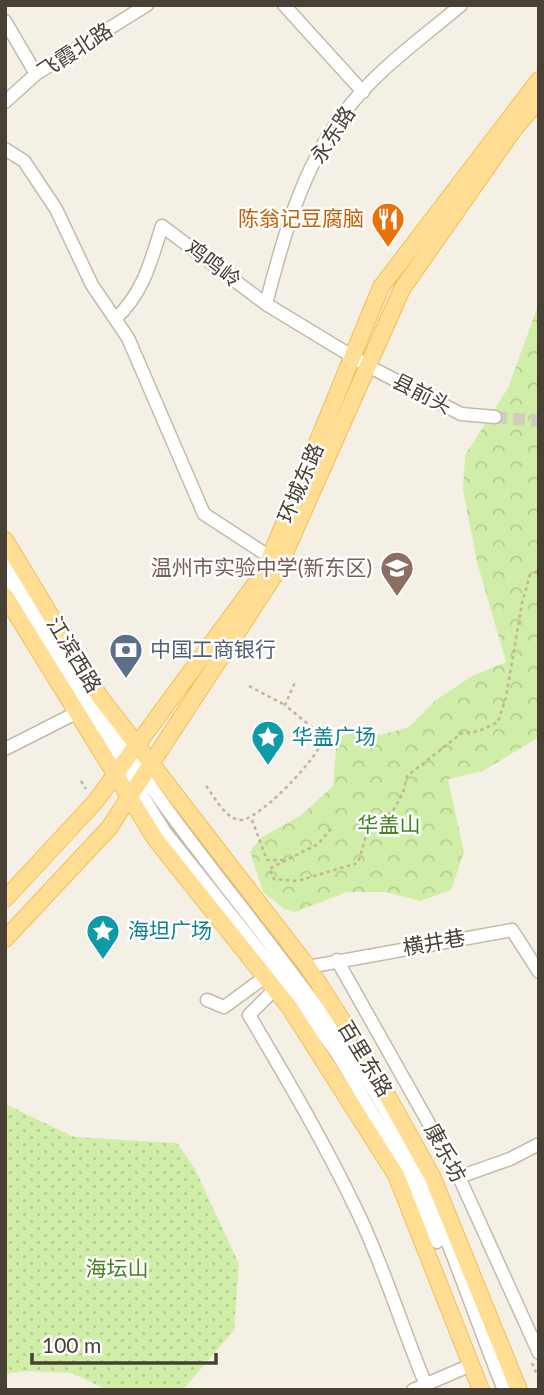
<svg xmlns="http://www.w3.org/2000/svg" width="544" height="1395" font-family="Lato,'Noto Sans SC',sans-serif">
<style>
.green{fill:url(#green-dots)}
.forest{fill:url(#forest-crowns)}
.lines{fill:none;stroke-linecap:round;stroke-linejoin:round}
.minor-tunnel{stroke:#d2cdc2;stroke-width:12;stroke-dasharray:12 6;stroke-linecap:butt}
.minor-casing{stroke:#c4baaa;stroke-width:15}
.major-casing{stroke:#f1bf57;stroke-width:18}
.path{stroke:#c5b396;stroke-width:2.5;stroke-dasharray:3.5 3.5;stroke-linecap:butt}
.minor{stroke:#fff;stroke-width:12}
.major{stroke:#ffde94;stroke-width:16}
.labels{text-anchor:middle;stroke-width:5;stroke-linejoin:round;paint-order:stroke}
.street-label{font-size:21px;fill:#484034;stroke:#fff}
.food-label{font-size:21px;fill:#c56008;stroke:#fff;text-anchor:end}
.education-label{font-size:21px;fill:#785e54;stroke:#fff;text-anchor:end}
.service-label{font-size:21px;fill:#4e5e75;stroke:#fff;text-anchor:start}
.culture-label{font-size:21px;fill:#0d838f;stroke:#fff;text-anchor:start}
.park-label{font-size:21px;fill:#478120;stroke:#fff}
</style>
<defs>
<pattern id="green-dots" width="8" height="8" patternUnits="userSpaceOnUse" patternTransform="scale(1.75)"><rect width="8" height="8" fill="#d1eea9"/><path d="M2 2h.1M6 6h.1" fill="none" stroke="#b5cd92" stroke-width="1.8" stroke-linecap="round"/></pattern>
<pattern id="forest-crowns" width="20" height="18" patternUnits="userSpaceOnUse" patternTransform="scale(1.75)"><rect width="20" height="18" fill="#d1eea9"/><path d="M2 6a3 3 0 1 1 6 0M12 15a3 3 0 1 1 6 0" fill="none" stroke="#b5cd92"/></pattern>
</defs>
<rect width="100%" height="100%" fill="#f5f0e5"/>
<!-- green -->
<path class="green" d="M5,1104L74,1137L177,1143L195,1169L239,1264L234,1330L183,1390H108L71,1373L26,1371L5,1374Z"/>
<!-- forest -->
<path class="forest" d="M539,303V737L483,771L448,779L464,852L451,890L420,901L386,892H347L295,912L284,909L263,892L250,852L260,838L300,816L333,786L337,738L360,729L381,735L409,727L436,700L472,676L506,662L477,562L463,490L465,455L508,388Z"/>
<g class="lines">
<!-- minor-tunnel -->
<path class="minor-tunnel" d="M495,417L539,421"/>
<defs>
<path id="minor" d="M284,5L363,92
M5,21L36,74
M5,102L36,74L147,5
M5,149L24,161L56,209L92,285L128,338L204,514L270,557
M266,304C283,238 302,168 344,113C376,70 421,39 461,5
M115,319C143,294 151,261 162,226L266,304L368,366L461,414L495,417
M5,557C60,647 114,738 178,824C260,935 360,1047 418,1173C451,1243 475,1318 504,1390
M5,574L165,832L287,985L336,1052L406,1169L437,1242
M5,749L76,713
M337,960L459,1177L539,1353
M308,967L512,930L539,972
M275,989L249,1015C287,1079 325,1144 357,1211C385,1269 403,1331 428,1390
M207,1000L224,1007L265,977
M459,1177L510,1159L539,1144
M413,1390L471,1365"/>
<path id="major" d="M5,540L100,697L308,967L367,1059L432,1176L519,1390
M5,596L156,840L290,1008L396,1175L481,1390
M5,899L95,802L264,572L381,287L539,80
M5,939L109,828L276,573L402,289L514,129L539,100"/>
</defs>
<!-- minor casing -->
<use href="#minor" class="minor-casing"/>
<!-- major casing -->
<use href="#major" class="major-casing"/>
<!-- path -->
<path class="path" d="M249,686L285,705
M81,781L86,789
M206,786C214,796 225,818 239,820C256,823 314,762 320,745C321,742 320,738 320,734L285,705L296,680
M252,820L267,860H283
M331,829L318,844L269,869L274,879L297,881L358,863L366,836L394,809L403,793L407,776L462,733L479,731L498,722L506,697L522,603L530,575L539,570
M532,1363L539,1379"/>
<!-- minor -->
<use href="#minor" class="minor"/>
<!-- major -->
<use href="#major" class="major"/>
</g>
<!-- icons -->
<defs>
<symbol id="restaurant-pin" viewBox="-11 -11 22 30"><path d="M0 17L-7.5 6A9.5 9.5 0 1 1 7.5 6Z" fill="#e8710a" stroke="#fff"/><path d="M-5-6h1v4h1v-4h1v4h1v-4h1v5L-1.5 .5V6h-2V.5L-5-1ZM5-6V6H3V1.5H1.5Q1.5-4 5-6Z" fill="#fff"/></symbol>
<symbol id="school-pin" viewBox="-11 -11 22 30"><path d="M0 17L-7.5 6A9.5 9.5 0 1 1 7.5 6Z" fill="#8d6e63" stroke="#fff"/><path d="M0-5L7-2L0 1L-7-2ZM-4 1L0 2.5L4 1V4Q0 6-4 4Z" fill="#fff"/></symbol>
<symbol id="bank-pin" viewBox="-11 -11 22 30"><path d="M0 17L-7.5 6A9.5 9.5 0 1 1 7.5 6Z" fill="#5c6f8a" stroke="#fff"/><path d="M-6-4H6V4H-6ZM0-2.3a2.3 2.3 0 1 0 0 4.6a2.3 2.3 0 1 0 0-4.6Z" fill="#fff"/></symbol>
<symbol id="sight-pin" viewBox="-11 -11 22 30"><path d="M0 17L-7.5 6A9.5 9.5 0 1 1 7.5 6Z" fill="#0f9aa8" stroke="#fff"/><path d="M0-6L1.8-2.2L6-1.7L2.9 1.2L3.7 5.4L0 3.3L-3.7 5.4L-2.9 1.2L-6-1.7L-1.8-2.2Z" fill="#fff"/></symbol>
</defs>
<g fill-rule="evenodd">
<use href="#restaurant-pin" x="369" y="200" width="38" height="52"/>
<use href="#school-pin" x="378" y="549" width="38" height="52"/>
<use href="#bank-pin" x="107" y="631" width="38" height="52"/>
<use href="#sight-pin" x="249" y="718" width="38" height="52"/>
<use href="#sight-pin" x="84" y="912" width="38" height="52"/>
</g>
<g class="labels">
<!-- street labels -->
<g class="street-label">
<text transform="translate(75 51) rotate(-33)" y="7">飞霞北路</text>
<text transform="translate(333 135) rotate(-57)" y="7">永东路</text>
<text transform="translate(213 264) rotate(37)" y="7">鸡鸣岭</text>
<text transform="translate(422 394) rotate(27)" y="7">县前头</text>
<text transform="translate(301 483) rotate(-67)" y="7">环城东路</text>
<text transform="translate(74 655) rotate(59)" y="7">江滨西路</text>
<text transform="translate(434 943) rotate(-10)" y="7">横井巷</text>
<text transform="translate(365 1059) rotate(59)" y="7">百里东路</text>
<text transform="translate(445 1153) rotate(62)" y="7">康乐坊</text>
</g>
<!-- food labels -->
<g class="food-label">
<text x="364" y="226">陈翁记豆腐脑</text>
</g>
<!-- education labels -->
<g class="education-label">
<text x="372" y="575">温州市实验中学(新东区)</text>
</g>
<!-- service labels -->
<g class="service-label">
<text x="150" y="657">中国工商银行</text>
</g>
<!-- culture labels -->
<g class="culture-label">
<text x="292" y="744">华盖广场</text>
<text x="128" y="938">海坦广场</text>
</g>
<!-- park labels -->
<g class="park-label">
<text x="389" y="832">华盖山</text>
<text x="117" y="1276">海坛山</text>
</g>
</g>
<!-- border -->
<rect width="544" height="1395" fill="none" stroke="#484034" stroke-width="14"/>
<!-- scale -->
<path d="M32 1353v10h184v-10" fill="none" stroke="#484034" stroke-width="3.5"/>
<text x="42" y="1353" font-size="21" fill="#484034" stroke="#ffffff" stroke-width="5" paint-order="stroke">100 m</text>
</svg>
